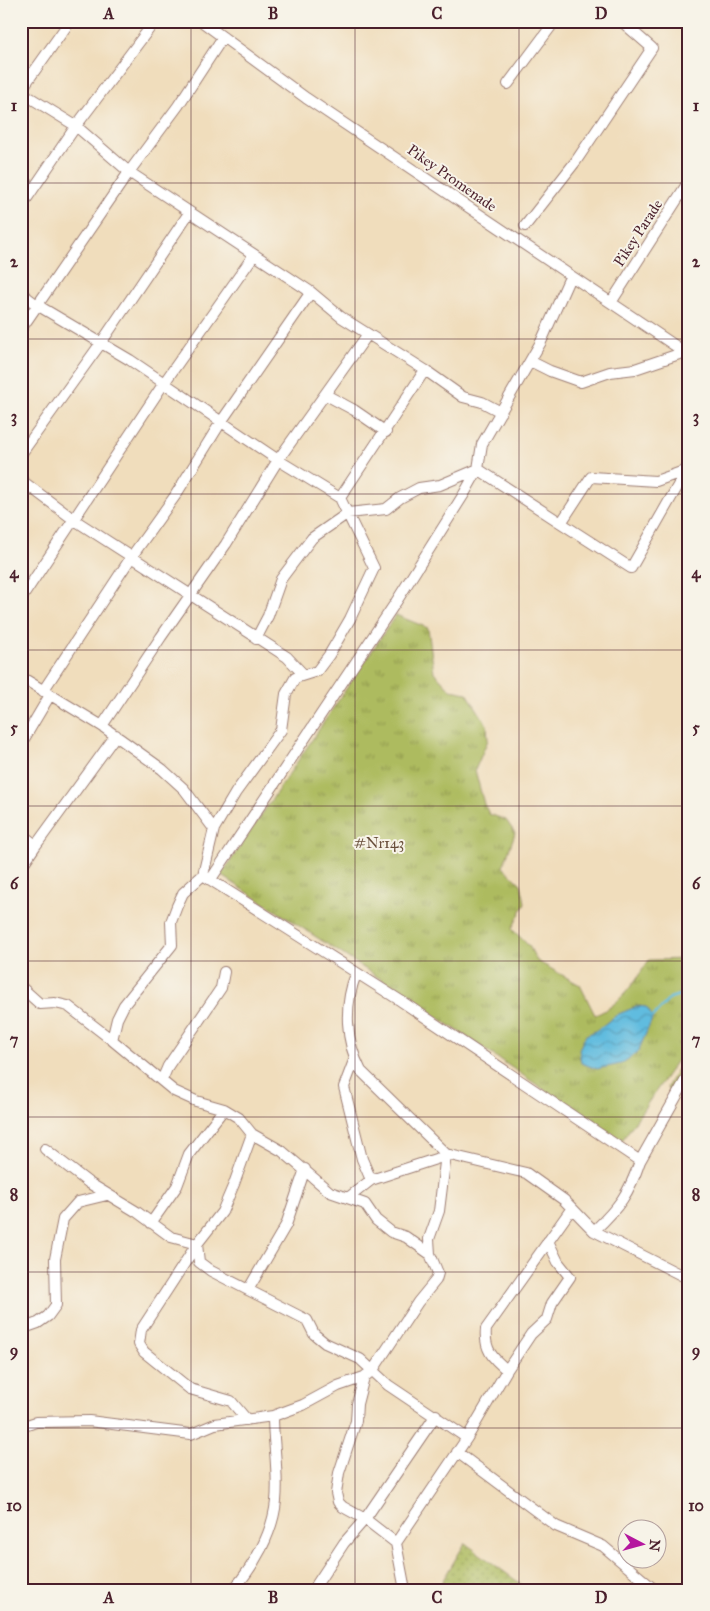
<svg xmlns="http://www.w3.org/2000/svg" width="710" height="1611" font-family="'IM FELL Great Primer',serif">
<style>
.grass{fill:url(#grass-dots);stroke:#7c6d44}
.park{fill:url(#park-tufts);stroke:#7c6d44}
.water{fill:url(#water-waves);stroke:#566e85}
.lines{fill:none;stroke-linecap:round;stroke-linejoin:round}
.stream{stroke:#61bcdf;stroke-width:2.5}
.minor-casing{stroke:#9d7e74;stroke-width:12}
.minor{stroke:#fff;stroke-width:10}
.grid{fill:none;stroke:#4a1f2b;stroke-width:1;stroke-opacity:0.55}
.labels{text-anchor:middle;stroke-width:4;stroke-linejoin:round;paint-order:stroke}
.street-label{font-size:15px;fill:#4a1f2b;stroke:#f7f3e8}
.park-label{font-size:15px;fill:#684e3a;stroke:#f7f3e8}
.neatline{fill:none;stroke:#4a1f2b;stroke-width:2}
.grid-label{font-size:16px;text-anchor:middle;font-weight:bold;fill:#4a1f2b}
</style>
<defs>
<pattern id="grass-dots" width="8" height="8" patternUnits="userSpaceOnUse" patternTransform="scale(1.25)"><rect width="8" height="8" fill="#adbb5e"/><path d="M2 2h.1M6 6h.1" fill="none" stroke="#8f974e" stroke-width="1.8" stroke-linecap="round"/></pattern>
<pattern id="park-tufts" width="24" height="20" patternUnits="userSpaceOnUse" patternTransform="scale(1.25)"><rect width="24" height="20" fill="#adbb5e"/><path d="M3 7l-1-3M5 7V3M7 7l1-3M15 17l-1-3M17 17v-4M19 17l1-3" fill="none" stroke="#8f974e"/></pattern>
<pattern id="water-waves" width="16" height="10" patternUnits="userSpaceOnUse" patternTransform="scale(1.25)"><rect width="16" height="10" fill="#61bcdf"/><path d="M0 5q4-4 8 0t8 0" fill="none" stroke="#5298b5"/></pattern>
</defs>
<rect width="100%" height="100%" fill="#f7f3e8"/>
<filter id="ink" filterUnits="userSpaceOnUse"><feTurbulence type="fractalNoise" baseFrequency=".02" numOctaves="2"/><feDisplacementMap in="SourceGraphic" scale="10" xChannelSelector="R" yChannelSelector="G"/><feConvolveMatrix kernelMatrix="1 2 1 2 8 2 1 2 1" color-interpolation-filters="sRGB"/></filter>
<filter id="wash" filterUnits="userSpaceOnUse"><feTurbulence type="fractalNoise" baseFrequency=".0096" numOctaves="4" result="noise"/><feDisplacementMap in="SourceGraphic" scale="20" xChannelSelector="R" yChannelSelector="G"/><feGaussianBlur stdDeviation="1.12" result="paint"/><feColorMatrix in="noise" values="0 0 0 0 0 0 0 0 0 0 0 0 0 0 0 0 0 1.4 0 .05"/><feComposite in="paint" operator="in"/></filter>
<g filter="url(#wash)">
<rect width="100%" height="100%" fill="#f0ddbc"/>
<!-- grass -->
<path class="grass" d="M465,1543L529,1590H437Z"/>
<!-- park -->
<path class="park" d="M396,615L428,628L434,672L451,690L467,693L487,725L488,740L475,770L484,804L489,814L506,820L515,833L503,867L521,884L525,903L512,929L529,946L537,961L580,985L595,1015C620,1006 635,981 649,960L689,959V1043L621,1142L399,991L221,875Z
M689,1047V1072L673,1093L667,1088Z"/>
<!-- water -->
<path class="water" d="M636,1006L646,1007L653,1017L638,1052L621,1064L597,1069L581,1063L579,1049L586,1035C598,1031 604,1024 614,1017C620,1012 629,1011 636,1006Z"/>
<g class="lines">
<!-- stream -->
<path class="stream" d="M653,1017L670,998L689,992"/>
</g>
</g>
<g filter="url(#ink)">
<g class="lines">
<defs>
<path id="minor" d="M201,21L306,98L689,355
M508,84L555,21
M21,90L70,21
M21,92L76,126L129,172L311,292L341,317L425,370L463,397L482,402L501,412
M21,207L76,126L155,21
M525,226L576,161L652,48L621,21
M21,293L37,305L130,360L278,460L340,498L374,568L350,619L329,655L317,671L295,678L286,694L281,730L236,792L214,829L203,875L183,893L177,906L171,922L172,945L124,1005L117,1019L112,1040L174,1091L196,1101L224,1109L239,1118L252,1134L282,1151L330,1192L365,1204L376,1220L391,1232L406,1237L430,1254
M612,301L689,181
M21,329L129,172L178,106L223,37
M530,361L550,371L581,382L610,372L635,369L685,352L687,350
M326,395L354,410L386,432
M21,454L101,343L189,213
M21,480L73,519L287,657L304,675
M340,498L425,370
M561,523L631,568L688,468
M21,599L164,383L254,255
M256,639L268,616L281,579L312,538L348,513L386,509L400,498L419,488L440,485L478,469L561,523L591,477L656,481L687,470
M21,677L102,726L162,769L184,789L214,829
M43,691L132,556L175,496L221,422L311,292
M102,726L161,637L226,544L278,460L368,334
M21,744L50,695
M21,834L36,845L21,867
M36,845L116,735
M206,877L401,1001L640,1161L689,1074
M211,879L396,602L464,494L478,469L482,444L541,342L570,277
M356,974C344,1005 345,1041 361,1071L446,1154L526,1173L564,1200L594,1231L689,1279
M21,987L40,1004L55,1003L68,1006L112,1040
M355,1058L344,1087L362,1159L371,1180
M162,1080L168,1066L221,988L224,972
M45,1149L89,1183L137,1212L171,1237L197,1244L199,1262L211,1271L307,1320L314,1334L325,1343L360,1359L388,1385L467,1438L396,1543L405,1590
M348,1198L371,1180L445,1156
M151,1223L177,1186L189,1154L224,1109
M594,1231C619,1207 629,1194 640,1161
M248,1290L286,1225L305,1169
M21,1329L38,1323L48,1316L56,1305L55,1259L63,1219L78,1202L107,1195
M507,1370L531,1334L547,1319L552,1303L570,1277L558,1262L548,1241
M247,1420L231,1401L190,1389L144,1352L139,1344L141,1330L197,1244L222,1212L234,1184L252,1134
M21,1427L36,1422L89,1421L191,1434L215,1424L273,1416L303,1405L338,1386L364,1377L373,1370L418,1302L436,1280L438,1273L430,1254L429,1239L439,1211L446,1154
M467,1438L507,1370C492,1358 484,1349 486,1329L572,1208
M457,1452L556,1526L603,1546L655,1590
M396,1543L365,1519L436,1415
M233,1590C254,1566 273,1533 276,1501C279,1473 273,1444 273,1416
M313,1590L344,1543L365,1519L343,1507L338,1502L336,1493L339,1473L356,1421L357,1404L364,1377"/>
</defs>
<!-- minor casing -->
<use href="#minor" class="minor-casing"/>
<!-- minor -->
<use href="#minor" class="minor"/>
</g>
</g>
<!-- grid -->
<path class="grid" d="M191,21V1590M355,21V1590M519,21V1590M21,183H689M21,339H689M21,494H689M21,650H689M21,806H689M21,961H689M21,1117H689M21,1272H689M21,1428H689"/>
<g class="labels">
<!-- street labels -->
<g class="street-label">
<text transform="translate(452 178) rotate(35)" y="5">Pikey Promenade</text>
<text transform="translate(638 233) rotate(-57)" y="5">Pikey Parade</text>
</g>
<!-- park labels -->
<g class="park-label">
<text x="379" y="848">#Nr143</text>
</g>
</g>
<!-- margin -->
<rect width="710" height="1611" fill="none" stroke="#f7f3e8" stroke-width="55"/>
<!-- north arrow -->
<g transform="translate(642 1544) rotate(96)"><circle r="24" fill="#f7f3e8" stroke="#b29e9c"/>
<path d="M0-4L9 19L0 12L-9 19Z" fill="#b5179e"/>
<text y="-8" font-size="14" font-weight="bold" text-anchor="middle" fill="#4a1f2b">N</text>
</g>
<rect x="28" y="28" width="654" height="1556" class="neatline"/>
<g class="grid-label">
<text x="109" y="19">A</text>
<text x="273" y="19">B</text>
<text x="437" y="19">C</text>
<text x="601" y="19">D</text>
<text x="14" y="111">1</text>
<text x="696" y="111">1</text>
<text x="14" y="267">2</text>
<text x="696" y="267">2</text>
<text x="14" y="422">3</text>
<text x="696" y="422">3</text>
<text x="14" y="578">4</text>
<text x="696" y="578">4</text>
<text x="14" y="733">5</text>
<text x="696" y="733">5</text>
<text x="14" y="889">6</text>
<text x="696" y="889">6</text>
<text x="14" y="1045">7</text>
<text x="696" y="1045">7</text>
<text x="14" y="1200">8</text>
<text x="696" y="1200">8</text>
<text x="14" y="1356">9</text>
<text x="696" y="1356">9</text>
<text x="14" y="1511">10</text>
<text x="696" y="1511">10</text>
<text x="109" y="1603">A</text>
<text x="273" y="1603">B</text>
<text x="437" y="1603">C</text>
<text x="601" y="1603">D</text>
</g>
</svg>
